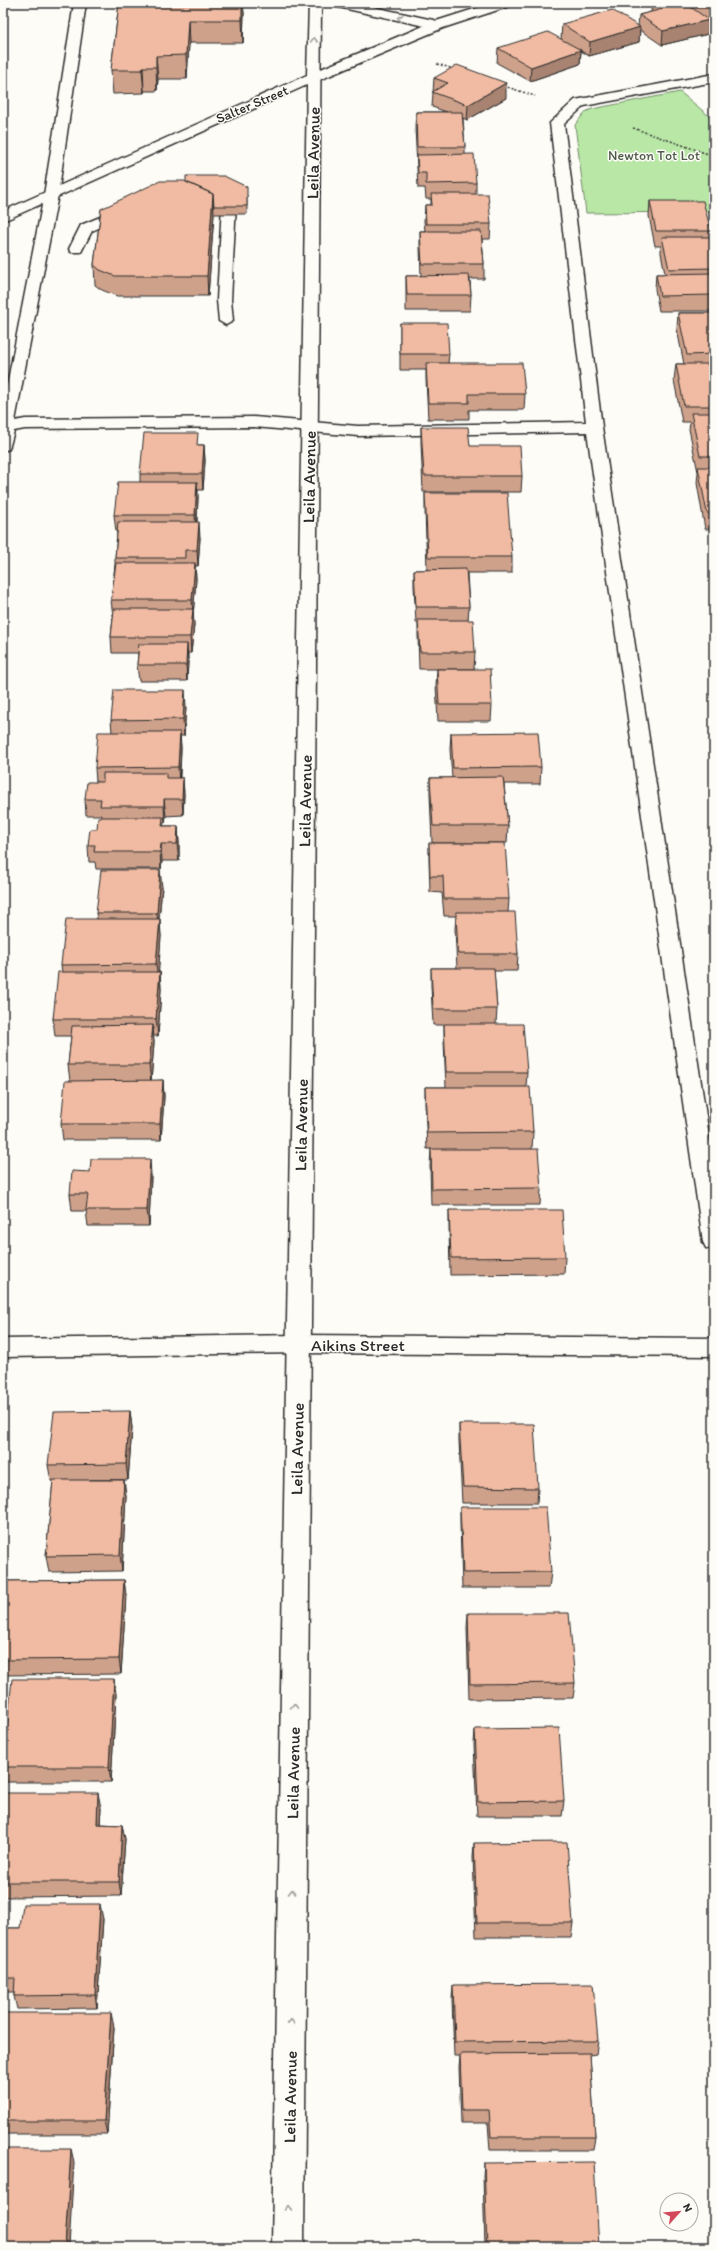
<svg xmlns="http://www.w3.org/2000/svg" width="717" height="2250" font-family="Itim,sans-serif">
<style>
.green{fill:#b8e7a6;stroke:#728968}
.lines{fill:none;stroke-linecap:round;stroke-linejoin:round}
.service-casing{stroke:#2b2b2b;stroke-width:3}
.minor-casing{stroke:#2b2b2b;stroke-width:3}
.tertiary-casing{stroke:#2b2b2b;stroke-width:3}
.secondary-casing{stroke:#2b2b2b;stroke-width:3}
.path{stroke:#2b2b2b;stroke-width:1.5;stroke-dasharray:2 2;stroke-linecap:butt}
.service{fill:#fdfcf7;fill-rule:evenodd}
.minor{fill:#fdfcf7;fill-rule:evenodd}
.tertiary{fill:#fdfcf7;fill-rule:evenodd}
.secondary{fill:#fdfcf7;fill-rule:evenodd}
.wall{fill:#cea18b;stroke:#2b2b2b}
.shaded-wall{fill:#a88371;stroke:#2b2b2b}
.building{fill:#f0bba2;stroke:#2b2b2b}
.oneway{stroke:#9e9e9b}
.labels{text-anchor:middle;stroke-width:3;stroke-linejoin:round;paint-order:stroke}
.far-street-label{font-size:14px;fill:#2b2b2b;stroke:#fdfcf7}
.far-park-label{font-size:14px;fill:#4e5a4a;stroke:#fdfcf7}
.street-label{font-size:17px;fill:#2b2b2b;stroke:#fdfcf7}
</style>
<rect width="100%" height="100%" fill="#fdfcf7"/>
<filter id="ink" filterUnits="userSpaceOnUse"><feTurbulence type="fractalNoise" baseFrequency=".025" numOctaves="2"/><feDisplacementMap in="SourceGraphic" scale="8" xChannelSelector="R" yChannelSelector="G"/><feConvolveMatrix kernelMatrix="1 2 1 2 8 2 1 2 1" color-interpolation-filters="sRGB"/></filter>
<g filter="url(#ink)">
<!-- green -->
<path class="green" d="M680,92L714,120V212L586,213L575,125L585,112L592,109Z"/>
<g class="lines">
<defs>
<path id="service" d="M74,3H86L58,195L15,421L25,419L254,417L358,426L586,422L550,123L575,100L714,74V82L584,106L564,124L602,427L714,1169V1250L706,1248L703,1242L587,432L358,436L254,427L25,429L14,431L9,449L3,451V406L44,195Z
M214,191L227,195L236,203L231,300L233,321L226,325L219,321L217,300L222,204L207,195Z
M124,207L131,211L129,214L92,231L81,252H71L69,249L81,225Z"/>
<path id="minor" d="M299,1335L714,1338V1356L299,1353L3,1357V1339Z"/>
<path id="tertiary" d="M493,3H512L510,6L443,28L319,80H309L307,77L309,74L433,22Z"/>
<path id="secondary" d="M309,3H321L304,2247H272L307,85L8,219L3,220V211L307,75Z
M332,3H355L438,21L444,25L438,29L338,7Z"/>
</defs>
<!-- service casing -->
<use href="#service" class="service-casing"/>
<!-- minor casing -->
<use href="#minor" class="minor-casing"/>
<!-- tertiary casing -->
<use href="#tertiary" class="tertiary-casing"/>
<!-- secondary casing -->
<use href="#secondary" class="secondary-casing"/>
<!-- path -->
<path class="path" d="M437,64L454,69
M504,86L535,96
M633,128L714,156"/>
<!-- service -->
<use href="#service" class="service"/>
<!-- minor -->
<use href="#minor" class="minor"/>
<!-- tertiary -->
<use href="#tertiary" class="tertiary"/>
<!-- secondary -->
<use href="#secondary" class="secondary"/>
</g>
<!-- wall -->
<path class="wall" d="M119,3L244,12L243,43H189L187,79H158L157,91H144V93L113,94L111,70Z
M652,3H685L688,5V3H714V24H712L709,22L708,34L662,45L640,30L639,42L589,56L581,51L580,64L530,81L497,63L498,48L561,39L562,24L638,26L639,15L651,12Z
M434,78L506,98L467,120L463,118L465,147V154L476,183V194L491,224L490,239H482L484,264V279H470L471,295L470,311H406V276H421L420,247V231H425L424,221L425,205H431V199H426L425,188H418L415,127L416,112H447L432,107Z
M714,99V117L711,114L712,100Z
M247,195V214H214L208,296H117L102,290L95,285L94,265L101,209Z
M650,201L711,231L710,237H714V311H659L655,289L656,274H665L661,253V246H655L649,216Z
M678,313H714V529H705L697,483L698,472L689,429L690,422H682L674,380L676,364H684L677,329Z
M400,323L449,354L448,363L525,394L524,410H469V419H428L426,379V370H400Z
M421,427L470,446L522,476L521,492H423L421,443Z
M198,445H204L205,461L203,490H198V498L197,522L200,538L198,566H195L196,579L193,616L194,625L191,653H188V661L187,681H139L137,665L138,653H112L111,637L113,616L111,600L115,564V558L117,532H116L114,515L140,482V474Z
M425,493L512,557V573H467L469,607L468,620L475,652L474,669H419L418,636V623H416L414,586V570H427L425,510Z
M437,669L492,705L491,721H438L436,685Z
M186,707L184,736H180L181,748L180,778H183L184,795L183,815L166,816L165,823H163L164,826H178L179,843V861H162L161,869H96L95,862H89L88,845L97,829L101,817V815H86L85,799L96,782L95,768L112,732L111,720Z
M451,733L541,767L540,784H504L508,826L507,843H432L430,794V778H452L450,749Z
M429,843L509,899L508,912L518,954L517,971H494L497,1009L496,1024L527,1072L526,1087L533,1132L532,1149L541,1188L540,1205H431L430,1166L431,1149H427L425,1104V1087H446L444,1041V1025H433L431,985V968H457L455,929L456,916H444L442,893L430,892L429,860Z
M162,887L159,919L161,936L158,972H160L161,989L158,1036H153L154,1042L151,1081L163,1080L164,1097L161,1140H63L61,1124L70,1081L68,1065L71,1036H55L53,1019L62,972L61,965L97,919L96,913Z
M151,1175L149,1226H88L86,1211H72L70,1194Z
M449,1210L565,1257L564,1274L450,1275L449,1227Z
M130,1411L132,1428L128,1480H90H124L126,1496L122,1571L49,1572L46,1556L53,1481H51L48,1465Z
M459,1424L538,1488L537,1503H462L459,1441Z
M460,1507L551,1572L549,1588H462L460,1523Z
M124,1580L126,1596L121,1674L3,1675V1581Z
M468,1613L575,1683L573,1698L469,1699L467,1628Z
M116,1694L111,1782H6L3,1769V1764Z
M475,1729L564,1801L562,1816H477L474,1744Z
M3,1793L101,1808L100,1824L122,1825L125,1839L121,1896L3,1897Z
M474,1843L573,1923L571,1937H476L473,1857Z
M103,1919L97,2008L17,2009L14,1996V1992H3V1928H20Z
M453,1985L598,2041L596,2054L590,2055L595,2137L593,2150H490L488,2123H461L459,2067L460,2056H454L452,1999Z
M3,2013L114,2027L107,2134H3Z
M484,2163L599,2247H485L483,2176Z"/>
<!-- shaded-wall -->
<path class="shaded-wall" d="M242,3H243L244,12L243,43L242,20Z
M713,10H714V24H712Z
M188,20L189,43L187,79L186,55Z
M709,20L708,34L662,45L663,31Z
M640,27L639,42L589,56L590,42Z
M581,50L580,64L530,81L531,67Z
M156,56L158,79L157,91L156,67Z
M143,67L144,91V93L142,70Z
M506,83V98L467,120L468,105Z
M213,194L214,214L208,296L207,276Z
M204,445L205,461L203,490L202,474Z
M197,482L198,498L196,532L195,515Z
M199,522L200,538L198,566L197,550Z
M195,563L196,579L193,616L192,600Z
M193,609L194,625L191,653L190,637Z
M187,644L188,661L187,681L186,665Z
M185,690L186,707L184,736L183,719Z
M180,732L181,748L179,784L178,767Z
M183,778L184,795L183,815L182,799Z
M164,799L166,816L165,823L164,806Z
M178,826L179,843V861L177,844Z
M161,844L162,861L161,869L160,852Z
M160,870L162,887L158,929L157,913Z
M160,919L161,936L158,981L156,964Z
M160,972L161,989L158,1036L156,1019Z
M153,1025L154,1042L151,1082L149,1065Z
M163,1080L164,1097L161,1140L160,1124Z
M150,1159L151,1175L149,1226L147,1210Z
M130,1411L132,1428L128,1480L126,1464Z
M124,1480L126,1496L122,1571L120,1555Z
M124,1580L126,1596L121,1674L119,1659Z
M114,1679L116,1694L111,1782L109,1767Z
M98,1793L101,1808L99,1839L97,1824Z
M122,1825L125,1839L121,1896L119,1882Z
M100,1904L103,1919L97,2008L95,1995Z
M111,2013L114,2027L107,2134L104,2121Z
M71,2149L74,2162L69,2247H65Z"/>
<!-- building -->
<path class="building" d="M119,3H242V20H188L186,55L156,56V67H143L142,70H111Z
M654,3H685L709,20L663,31L639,15L663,9Z
M704,3H714V10H713Z
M612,10L640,27L590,42L562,24Z
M548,32L581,50L531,67L498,48Z
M457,65L506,83L468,105L432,92L448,83L434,78Z
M416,112H462L465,147H417Z
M474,154L476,183L426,184V173H418L417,155Z
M186,176H224L247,187V206H214L213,194L186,182Z
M160,181H184L213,194L207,276H115L100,270L94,265L101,209Z
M431,194H488L491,224H426L425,205H432Z
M650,201H703L711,231H656Z
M420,231H481L484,264H422Z
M662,237H714V268L669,269Z
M714,273V295L660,296L656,274Z
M469,275L471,295H407L406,276Z
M678,313H714V354L687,355Z
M400,323H447L449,354H400Z
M426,363H522L525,394H469V403H428Z
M676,364H714V406H684Z
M691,413H714V456H700Z
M421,427H468L470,446H520L522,476H424Z
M144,433H198L197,445H204L202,474H140Z
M698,467H714V513H707Z
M118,482H197L195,515H114Z
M425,493H507L512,557H428Z
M118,522H199L197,550H185V558H115Z
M116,563H195L192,600H111Z
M466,569L469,607H416L414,570Z
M114,609H193L190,637H111Z
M418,620H473L475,652H420Z
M139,644H187L186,665H137Z
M437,669H490L492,705H439Z
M114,690H185L183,719L111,720Z
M98,732H180L178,767L95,768Z
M538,732L541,767L453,768L451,733Z
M103,773H166V778H183L182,799H164V806H100L101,799H85L87,782H103Z
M503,777L508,826H433L430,778Z
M98,817H163L162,826H178L177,844H161L160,852H94L95,845H88L90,829H97Z
M429,843H505L509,899H444L443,876H430Z
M101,870H160L157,913H96Z
M456,912H515L518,954H458Z
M66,919H160L156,964L61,965Z
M431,968H494L497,1009H433Z
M58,972H160L156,1019H53Z
M444,1024H523L527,1072H446Z
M153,1025L149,1065H68L72,1026Z
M163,1080L160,1124H61L65,1081Z
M425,1087H530L533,1132L427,1133Z
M431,1149H538L541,1188L432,1189Z
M91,1159H150L147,1210H86L88,1194H70L72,1171L90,1172Z
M449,1210H562L565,1257L451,1258Z
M130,1411L126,1464L48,1465L54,1412Z
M459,1424H534L538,1488L463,1487Z
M53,1480H124L120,1555L46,1556Z
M460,1507H546L551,1572L463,1573Z
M124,1580L119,1659L3,1660V1581Z
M468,1613H569L575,1683L470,1684Z
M12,1679H114L109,1767H3Z
M559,1728L564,1801L478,1802L475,1729Z
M3,1793H98L97,1824L122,1825L119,1882H3Z
M567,1842L573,1923H477L474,1843Z
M23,1904H100L95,1995L14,1996L15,1978H3V1928H20Z
M593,1984L598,2041L455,2042L453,1985Z
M3,2013H111L104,2121H3Z
M590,2053L595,2137H491L489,2110H462L460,2054Z
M3,2149H71L65,2247H3Z
M594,2162L599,2247H487L484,2163Z"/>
<!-- one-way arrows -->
<defs><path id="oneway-chevron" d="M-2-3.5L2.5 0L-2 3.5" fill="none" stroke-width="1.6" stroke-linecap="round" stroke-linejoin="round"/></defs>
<g class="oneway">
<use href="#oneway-chevron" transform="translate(400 18) rotate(-169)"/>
<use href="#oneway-chevron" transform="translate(314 40) rotate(-90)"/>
<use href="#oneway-chevron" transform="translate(294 1706) rotate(-89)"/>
<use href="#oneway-chevron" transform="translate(292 1892) rotate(-89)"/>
<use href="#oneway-chevron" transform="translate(291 2022) rotate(-89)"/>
<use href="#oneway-chevron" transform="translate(288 2208) rotate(-89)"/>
</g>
</g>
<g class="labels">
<!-- far-street labels -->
<g class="far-street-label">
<text transform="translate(252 104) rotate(-23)" y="5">Salter Street</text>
</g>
<!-- far-park labels -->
<g class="far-park-label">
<text x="654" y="160">Newton Tot Lot</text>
</g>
<!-- street labels -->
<g class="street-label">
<text transform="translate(313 153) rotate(-89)" y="6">Leila Avenue</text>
<text transform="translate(309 477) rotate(-89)" y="6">Leila Avenue</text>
<text transform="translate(305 801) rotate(-89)" y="6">Leila Avenue</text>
<text transform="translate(301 1125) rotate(-89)" y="6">Leila Avenue</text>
<text x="358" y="1351">Aikins Street</text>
<text transform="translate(297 1449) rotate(-89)" y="6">Leila Avenue</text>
<text transform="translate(293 1773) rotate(-89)" y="6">Leila Avenue</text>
<text transform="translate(290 2097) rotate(-89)" y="6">Leila Avenue</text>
</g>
</g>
<!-- margin -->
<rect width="717" height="2250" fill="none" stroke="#fdfcf7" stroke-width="16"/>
<rect x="8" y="8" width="701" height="2234" fill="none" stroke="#2b2b2b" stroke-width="1.5" filter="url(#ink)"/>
<!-- north arrow -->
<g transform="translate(679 2212) rotate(63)"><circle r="19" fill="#fdfcf7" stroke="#a9a8a5"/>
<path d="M0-3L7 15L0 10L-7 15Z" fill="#d1495b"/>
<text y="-6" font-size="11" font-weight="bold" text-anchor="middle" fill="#2b2b2b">N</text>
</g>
</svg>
